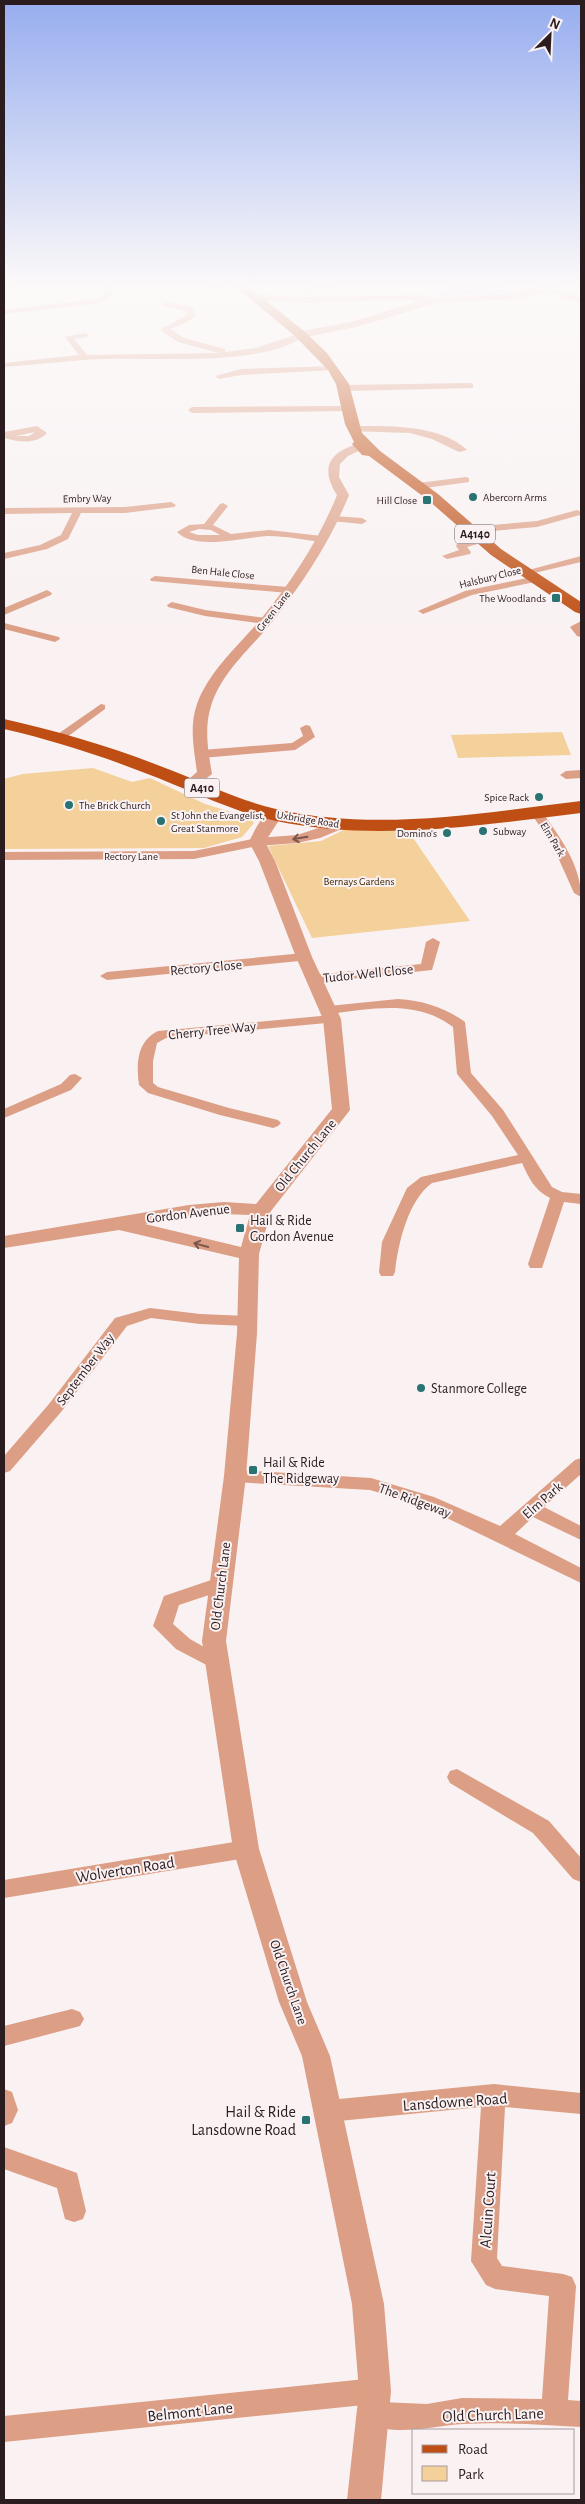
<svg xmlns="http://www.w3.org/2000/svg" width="585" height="2504" font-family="'Alegreya Sans',sans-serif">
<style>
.green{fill:#f4d09a}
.water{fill:#bfa2f9}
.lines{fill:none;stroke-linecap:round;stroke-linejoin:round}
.minor{fill:#dc9e84;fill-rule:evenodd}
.tertiary{fill:#dc9e84;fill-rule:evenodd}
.primary{fill:#be4e13;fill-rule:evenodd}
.oneway{stroke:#7b564c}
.poi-dot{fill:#297373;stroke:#f9f1f2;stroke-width:2}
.labels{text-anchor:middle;stroke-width:4;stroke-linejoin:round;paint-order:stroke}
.far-poi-label{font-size:11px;fill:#2b1c1f;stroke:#f9f1f2;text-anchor:start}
.far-street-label{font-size:11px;fill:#2b1c1f;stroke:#f9f1f2}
.far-park-label{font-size:11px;fill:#3d2700;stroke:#f9f1f2}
.shield{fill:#f9f1f2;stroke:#695c5e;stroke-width:1}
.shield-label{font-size:12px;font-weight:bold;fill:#2b1c1f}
.street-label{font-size:14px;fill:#2b1c1f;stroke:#f9f1f2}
.poi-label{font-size:14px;fill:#2b1c1f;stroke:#f9f1f2;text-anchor:start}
.near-street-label{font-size:16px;fill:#2b1c1f;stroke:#f9f1f2}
.near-poi-label{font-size:16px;fill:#2b1c1f;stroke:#f9f1f2;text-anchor:end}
</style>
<rect width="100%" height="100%" fill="#f9f1f2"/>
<!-- green -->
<path class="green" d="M494,283H552L532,291H515L514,289L491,284Z
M562,732L571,755L458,758L451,735Z
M93,768L132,782L150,778L205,804L250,818L254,823L242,837L204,848L4,849V779L23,774Z
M348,828L409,832L470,921L312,938L268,846L321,841Z"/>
<!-- water -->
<path class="water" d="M465,283L491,284L514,289L515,291L495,294L438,296L446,285Z"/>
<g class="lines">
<!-- minor -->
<path class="minor" d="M9,283H19L4,291V286Z
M91,283L109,284L112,295L101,303L4,314V310L99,299L104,294L103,287Z
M237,283L243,285L200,291L196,289Z
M338,283H356L301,293L297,291Z
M254,294L295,297L427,295L431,297L425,302C368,296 308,309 251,298V294Z
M167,302L192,307L195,316L188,322L170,329L184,338L225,349V352L256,348L301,333L305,335C268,367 152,357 103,359C70,360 37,365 4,367V363L79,355L65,337L85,333L89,335L88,337L74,339L87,355L219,353L178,342L162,331L161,329L187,315L186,311L164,306L163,304Z
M336,366V370H333L241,375L219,379L215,376L241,369Z
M470,383L473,384V388L345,391L341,388L345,385Z
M348,406L351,407V411L192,413L188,410L192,407Z
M37,426L47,433C35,445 19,442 4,438V432ZM35,432L29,436H16Z
M353,426C387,426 440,424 467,450L459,452L432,439L410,433L350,431V427Z
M466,477L469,478V482L418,489L413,486L418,483Z
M171,502L176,505L174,507L125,513H81L68,539L47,549L4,559V553L40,545L61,535L72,513L4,514V508L125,507Z
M223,503L228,506L213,525L231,534L269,530L322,536L327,539L322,542C304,540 286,536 268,536C244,537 195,551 177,532L189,525L204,524L220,504ZM199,529L211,530L220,535H198L189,532Z
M577,510L581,512L580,515L537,527L469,533L464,530L469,527L537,521Z
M334,516L362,518L367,521L362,524L331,521L329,519Z
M482,537L487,540L485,542L467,547L471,552L470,554L447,559L442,556L459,550L456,546L457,544Z
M581,556V562L526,575L521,572Z
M155,576L289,587L294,590L289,593L151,581L150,579Z
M536,576L540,577V581L472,595L423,614L418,611L465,591Z
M47,590L52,593L51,595L4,615V608Z
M172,602L205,610L266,618L271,621L266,624L205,616L168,607L167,605Z
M581,621V637L577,636L570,627Z
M4,623L59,637L60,639L55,642L4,629Z
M101,704L105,705V709L63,740H55V736Z
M306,725L310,726L315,737L295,750L202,758L196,754L202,750L292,743L303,736L300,728Z
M581,770V778L566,779L560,775L566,771Z
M536,808L540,809C559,836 581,864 581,897L574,893L552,844L530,812Z
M340,821L346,825L344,828L320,838L297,843L257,846L194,859L4,860V852L194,851L257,838L297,835Z
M433,938L440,942L432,970L314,983L307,979L314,975L421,964L426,942Z
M304,953L311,957L309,960L107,980L100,976L107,972Z
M398,999C424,1001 444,1007 465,1022L471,1073L503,1110L552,1187L562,1192L581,1194V1204L564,1202L542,1268H530L528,1264L550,1198C534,1190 529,1178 522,1163L432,1183C408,1200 398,1244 395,1272L393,1276H381L379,1272L382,1242L407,1188L421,1177L518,1155L492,1116L457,1074L453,1027C416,999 372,1009 329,1014L322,1010L329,1006Z
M332,1015L339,1019L337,1022L166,1038L157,1043L153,1061V1083L158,1087L229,1108L278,1120L281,1123L278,1126L273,1128L220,1115L148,1093L139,1085C136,1064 137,1041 158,1031Z
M75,1074L82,1078L71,1090L4,1118V1109L61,1084L70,1075Z
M150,1308L200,1314L247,1316L253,1317L255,1321L253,1325L247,1326L200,1324L151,1318L127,1326L61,1412L10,1471L4,1473V1456L49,1404L115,1318Z
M581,1458V1474L544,1507L581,1526V1540L533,1517L515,1534L581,1568V1583L420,1505L370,1490L235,1482L229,1480L226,1476L229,1472L235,1470L371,1478L434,1497L500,1526L575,1460Z
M220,1577L227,1579L230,1584L227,1589L179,1605L173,1624L190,1639L223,1658L226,1663L223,1668L216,1670L176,1649L153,1626L164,1596Z
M457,1769L549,1821L581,1858V1882L573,1879L533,1833L450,1783L447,1777L450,1771Z
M246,1840L254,1843L257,1849L254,1855L246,1858L4,1898V1880Z
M72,2009L80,2012L84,2019L80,2026L4,2046V2026Z
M494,2084L581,2093V2114L505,2107L497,2258L502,2266L563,2274L572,2277L576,2286L568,2400L581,2401V2427C542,2425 502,2422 463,2424C429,2426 399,2437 365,2423L361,2414L364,2405L4,2442V2416L375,2378L384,2382L388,2391L384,2400L381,2402L427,2404L462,2398L542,2399L549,2296L495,2289L486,2285L471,2261L481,2107L329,2122L321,2119L317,2111L321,2103L329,2100Z
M4,2089L12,2092L18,2110L12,2123L4,2126Z
M4,2147L77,2173L86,2211L83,2219L74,2222L65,2219L57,2188L4,2169Z"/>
<!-- tertiary -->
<path class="tertiary" d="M553,283H566L556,289L581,297V303L547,292L516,299L437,303L356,327L301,338L296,335L307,330L351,322L426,299L516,293Z
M361,443L365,444V448L348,456L340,464L339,477L349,495C330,542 303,583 272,622C251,648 221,673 211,706C204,728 208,751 212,774L195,787H185L183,784L197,772C194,750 189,726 197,704C209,671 239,645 261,619C292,581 319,540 337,495C319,467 330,451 361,443Z
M275,809L283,814L265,842L275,861L312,957L341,1019L350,1110L271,1211L259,1254L257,1333L246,1476L226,1641L259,1849L307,2002L330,2056L384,2304L391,2391L381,2500H347L359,2391L352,2304L302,2056L279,2002L233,1849L202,1641L224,1476L237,1333L239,1258L119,1230L4,1248V1236L189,1205L224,1202L256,1204L332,1109L323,1019L296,957L259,861L249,842C254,831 263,812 275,809ZM224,1214L250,1215L241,1247L145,1224L189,1216Z"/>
<!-- primary -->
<path class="primary" d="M231,283H244L304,331L327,353L349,384L362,433L380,451L438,494L501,549L581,602V614L575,612L491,555L428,500L369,456L362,455L352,444L354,442L345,424L336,384L328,370L295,336Z
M4,719C57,731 109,746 160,766C198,780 236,800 276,809C376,832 481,813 581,801V813C480,825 377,842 276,821C230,811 188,789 145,773C99,755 52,740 4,729Z"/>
</g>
<!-- one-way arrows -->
<defs><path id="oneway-shaft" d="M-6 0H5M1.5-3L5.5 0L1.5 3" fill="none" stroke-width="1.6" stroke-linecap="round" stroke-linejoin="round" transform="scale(1.25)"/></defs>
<g class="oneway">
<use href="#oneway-shaft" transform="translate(300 838) rotate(171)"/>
<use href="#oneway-shaft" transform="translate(201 1245) rotate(-165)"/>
</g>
<!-- sky -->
<linearGradient id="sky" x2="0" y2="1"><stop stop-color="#97adef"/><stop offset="0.45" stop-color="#fcf9f9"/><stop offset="1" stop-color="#fcf9f9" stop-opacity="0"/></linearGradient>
<rect width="585" height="634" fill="url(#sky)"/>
<!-- markers -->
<g class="poi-dot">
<circle cx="473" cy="497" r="5"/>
<rect x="422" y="495" width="10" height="10" rx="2.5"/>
<rect x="551" y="593" width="10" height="10" rx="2.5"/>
<circle cx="539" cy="797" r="5"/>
<circle cx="69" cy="805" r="5"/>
<circle cx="161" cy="821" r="5"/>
<circle cx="483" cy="831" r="5"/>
<circle cx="447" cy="833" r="5"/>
<rect x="235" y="1223" width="10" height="10" rx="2.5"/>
<circle cx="421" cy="1388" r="5"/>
<rect x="248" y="1465" width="10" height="10" rx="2.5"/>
<rect x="301" y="2115" width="10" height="10" rx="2.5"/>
</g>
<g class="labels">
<!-- far-poi labels -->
<g class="far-poi-label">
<text x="483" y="501">Abercorn Arms</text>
<text x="417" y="504" text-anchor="end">Hill Close</text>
<text x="546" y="602" text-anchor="end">The Woodlands</text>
<text x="529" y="801" text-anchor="end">Spice Rack</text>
<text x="79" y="809">The Brick Church</text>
<text x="171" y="819">St John the Evangelist,<tspan x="171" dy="13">Great Stanmore</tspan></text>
<text x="493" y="835">Subway</text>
<text x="437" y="837" text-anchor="end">Domino's</text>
</g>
<!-- far-street labels -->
<g class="far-street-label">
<text transform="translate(87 498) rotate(-1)" y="4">Embry Way</text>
<text transform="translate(223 572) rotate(6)" y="4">Ben Hale Close</text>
<text transform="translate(490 577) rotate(-14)" y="4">Halsbury Close</text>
<text transform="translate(273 611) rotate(-52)" y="4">Green Lane</text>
<text transform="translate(308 819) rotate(9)" y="4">Uxbridge Road</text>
<text transform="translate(553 839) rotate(59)" y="4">Elm Park</text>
<text x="131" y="860">Rectory Lane</text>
</g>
<!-- far-park labels -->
<g class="far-park-label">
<text x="359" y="885">Bernays Gardens</text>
</g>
<!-- shield labels -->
<g class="shield">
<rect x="455" y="524.5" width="40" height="19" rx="4"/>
<rect x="184.5" y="778.5" width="35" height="19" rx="4"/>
</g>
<g class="shield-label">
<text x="475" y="538">A4140</text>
<text x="202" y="792">A410</text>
</g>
<!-- street labels -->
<g class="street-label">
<text transform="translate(206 967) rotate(-5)" y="5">Rectory Close</text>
<text transform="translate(368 973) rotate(-6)" y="5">Tudor Well Close</text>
<text transform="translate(212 1030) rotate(-6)" y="5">Cherry Tree Way</text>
<text transform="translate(305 1155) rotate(-51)" y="5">Old Church Lane</text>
<text transform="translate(188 1213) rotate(-7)" y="5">Gordon Avenue</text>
<text transform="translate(85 1369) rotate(-53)" y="5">September Way</text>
<text transform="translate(415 1500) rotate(20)" y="5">The Ridgeway</text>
<text transform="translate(542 1500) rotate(-41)" y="5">Elm Park</text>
<text transform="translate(220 1586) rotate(-83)" y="5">Old Church Lane</text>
<text transform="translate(289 1982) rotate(71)" y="5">Old Church Lane</text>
</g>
<!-- poi labels -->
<g class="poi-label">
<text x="250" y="1225">Hail &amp; Ride<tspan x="250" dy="16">Gordon Avenue</tspan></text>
<text x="431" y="1393">Stanmore College</text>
<text x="263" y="1467">Hail &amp; Ride<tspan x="263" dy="16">The Ridgeway</tspan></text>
</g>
<!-- near-street labels -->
<g class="near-street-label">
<text transform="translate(125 1869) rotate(-9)" y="6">Wolverton Road</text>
<text transform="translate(455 2101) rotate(-4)" y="6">Lansdowne Road</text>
<text transform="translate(487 2210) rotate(-86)" y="6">Alcuin Court</text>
<text transform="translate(190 2411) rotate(-6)" y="6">Belmont Lane</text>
<text transform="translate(493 2414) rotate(-2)" y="6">Old Church Lane</text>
</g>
<!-- near-poi labels -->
<g class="near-poi-label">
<text x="296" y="2117">Hail &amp; Ride<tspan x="296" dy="18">Lansdowne Road</tspan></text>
</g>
</g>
<!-- border -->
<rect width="585" height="2504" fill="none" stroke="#2b1c1f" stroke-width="10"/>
<!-- legend -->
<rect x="412" y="2429" width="162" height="65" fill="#f9f1f2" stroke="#a79c9e"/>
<rect x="422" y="2445" width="25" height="8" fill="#be4e13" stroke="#a79c9e"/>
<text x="458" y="2454" font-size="15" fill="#2b1c1f">Road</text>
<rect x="422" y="2466" width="25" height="15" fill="#f4d09a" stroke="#a79c9e"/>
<text x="458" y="2479" font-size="15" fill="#2b1c1f">Park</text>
<!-- north arrow -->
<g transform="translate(550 35) rotate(24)" stroke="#f9f1f2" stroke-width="4" paint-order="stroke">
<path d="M0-4L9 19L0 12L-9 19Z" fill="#2b1c1f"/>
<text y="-8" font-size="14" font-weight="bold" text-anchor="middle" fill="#2b1c1f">N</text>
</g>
</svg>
